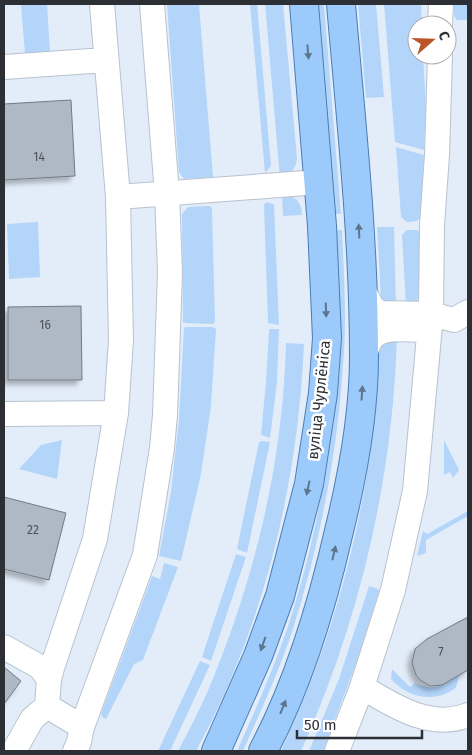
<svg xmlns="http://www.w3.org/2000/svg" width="472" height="755" font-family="'Fira Sans',sans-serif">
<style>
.green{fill:#b3d5fa}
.building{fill:#afb9c5;stroke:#717b85;filter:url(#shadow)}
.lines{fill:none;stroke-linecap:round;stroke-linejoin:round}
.minor-casing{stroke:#b8c2ce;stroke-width:26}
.major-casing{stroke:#4a7db4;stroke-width:30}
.minor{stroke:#fff;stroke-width:24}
.major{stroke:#9ccafb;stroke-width:28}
.oneway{fill:#5e758e}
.labels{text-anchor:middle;stroke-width:5;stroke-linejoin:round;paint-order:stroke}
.number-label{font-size:12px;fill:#4d5259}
.street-label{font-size:15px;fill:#2c3035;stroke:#fff}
</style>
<defs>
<filter id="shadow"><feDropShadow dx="-4.5" dy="4.5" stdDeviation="2.5" flood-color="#0004"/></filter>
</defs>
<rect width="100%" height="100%" fill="#e3edfa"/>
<!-- green -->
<path class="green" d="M47,4L50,52L25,54L21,5Z
M167,4H199L213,177L184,179L179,172Z
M250,4H257L271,166L265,173Z
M265,4H283L297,158C296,169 291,175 280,178Z
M317,4H324L341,214H335Z
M358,4H376L384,97L366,98Z
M384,4H421L422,25H417V55H423L426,108L424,150L395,142Z
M454,4H467V20H457L454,16Z
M396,147L424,155L422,216L417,221L407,222L401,217Z
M282,194C295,195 302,202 302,215L283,216Z
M266,202L274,204L279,325L268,323L264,205Z
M210,206L212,208L215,321L213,324L186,323L183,322L182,214L188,207Z
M38,222L40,277L9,279L7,224Z
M377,227H394L396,306L384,303L381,299Z
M336,230H342C344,275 347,320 343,366C337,456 320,543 293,629C279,671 261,711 243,751H237C255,711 273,670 287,629C330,500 344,365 336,230Z
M407,230H417L422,235L420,279L417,304L406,306L402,235Z
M186,327H213L216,329L211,406L201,474L181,561L159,556L171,492L179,419L184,328Z
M271,329H279L277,382L270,438L261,435L266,382L269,330Z
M397,335C393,479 360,620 301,751H281C324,660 354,561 369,460C374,421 377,382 379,342Z
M286,343L304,344C298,484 264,627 196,751H178C188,732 198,713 207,693C254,582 283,464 286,343Z
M62,440L57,479L19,469L41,445Z
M444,440L459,470L453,478L450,472L444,475Z
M262,441L270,442L247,553L237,549L259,442Z
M468,511V516L426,540V553L417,556L423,531L427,534Z
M236,554L246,557L211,661L202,657Z
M164,563L178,567L143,660L134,664L106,719L103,718L101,714L152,576L160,579Z
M369,586L378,589L379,591L358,658L323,751H309L339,679Z
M200,661L210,665L170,751H158Z
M392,669L410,687L415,683C435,692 442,685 459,675L456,688C452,690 447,694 442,695C423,701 403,693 391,679Z"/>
<!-- building -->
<path class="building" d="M71,100L75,176L4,180V104Z
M81,306L82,380H8V307Z
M4,497L66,513L49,580L4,569Z
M468,617V670L442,685L430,686L420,680L416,675L412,663L415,649L427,639Z
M4,667L21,681L4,704Z"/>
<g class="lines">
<defs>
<path id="minor" d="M440,25L441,4
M4,67L106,60
M118,197L319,182
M362,287L372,307L380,313L431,314L454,320L468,312
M364,358C367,350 368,341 374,336C386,326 408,330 422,330
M4,414L116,413
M4,647L40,667L49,679
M362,687C394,706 430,730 468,715
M82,727L47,706L49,679L52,668L95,539L116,413L121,340L118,197L102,4
M14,751L32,719L47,706
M75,751L79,742L82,727L145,555L162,448L165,415L170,272L167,194L152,4
M337,751L362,687L393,590L415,491L431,314L432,225L437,155L440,55"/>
<path id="major" d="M216,751L258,656L280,596L309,484L323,393L327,338L322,226L304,4
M263,751C299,683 322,606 339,531C353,474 364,415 364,356C364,239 351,121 341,4"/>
</defs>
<!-- minor casing -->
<use href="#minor" class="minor-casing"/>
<!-- major casing -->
<use href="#major" class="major-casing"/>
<!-- minor -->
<use href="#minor" class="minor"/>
<!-- major -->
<use href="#major" class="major"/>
</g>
<!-- one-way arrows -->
<defs><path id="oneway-solid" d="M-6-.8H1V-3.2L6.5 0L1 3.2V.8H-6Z" transform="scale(1.25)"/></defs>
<g class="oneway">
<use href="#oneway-solid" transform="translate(308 52) rotate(85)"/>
<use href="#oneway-solid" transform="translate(359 231) rotate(-93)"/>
<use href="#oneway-solid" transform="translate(326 310) rotate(88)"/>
<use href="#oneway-solid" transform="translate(362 393) rotate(-86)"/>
<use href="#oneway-solid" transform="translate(308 488) rotate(102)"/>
<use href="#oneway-solid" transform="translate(334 553) rotate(-77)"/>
<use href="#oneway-solid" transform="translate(263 644) rotate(110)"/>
<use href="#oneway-solid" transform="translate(283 707) rotate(-68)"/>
</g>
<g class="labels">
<!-- number labels -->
<g class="number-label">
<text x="39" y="161">14</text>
<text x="45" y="329">16</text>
<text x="33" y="534">22</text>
<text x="441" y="656">7</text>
</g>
<!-- street labels -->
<g class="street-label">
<text transform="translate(319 400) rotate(-84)" y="5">вуліца Чурлёніса</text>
</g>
</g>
<!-- border -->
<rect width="472" height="755" fill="none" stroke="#2c3035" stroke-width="10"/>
<!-- north arrow -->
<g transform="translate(432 40) rotate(70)"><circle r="24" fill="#ffffff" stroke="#abacae"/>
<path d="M0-4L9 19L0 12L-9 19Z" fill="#bb5529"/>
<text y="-8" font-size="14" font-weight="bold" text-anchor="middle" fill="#2c3035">С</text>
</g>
<!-- scale -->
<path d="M297 730v8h125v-8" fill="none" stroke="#2c3035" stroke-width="2.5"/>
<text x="304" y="730" font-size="15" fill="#2c3035" stroke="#ffffff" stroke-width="4" paint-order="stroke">50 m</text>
</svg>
